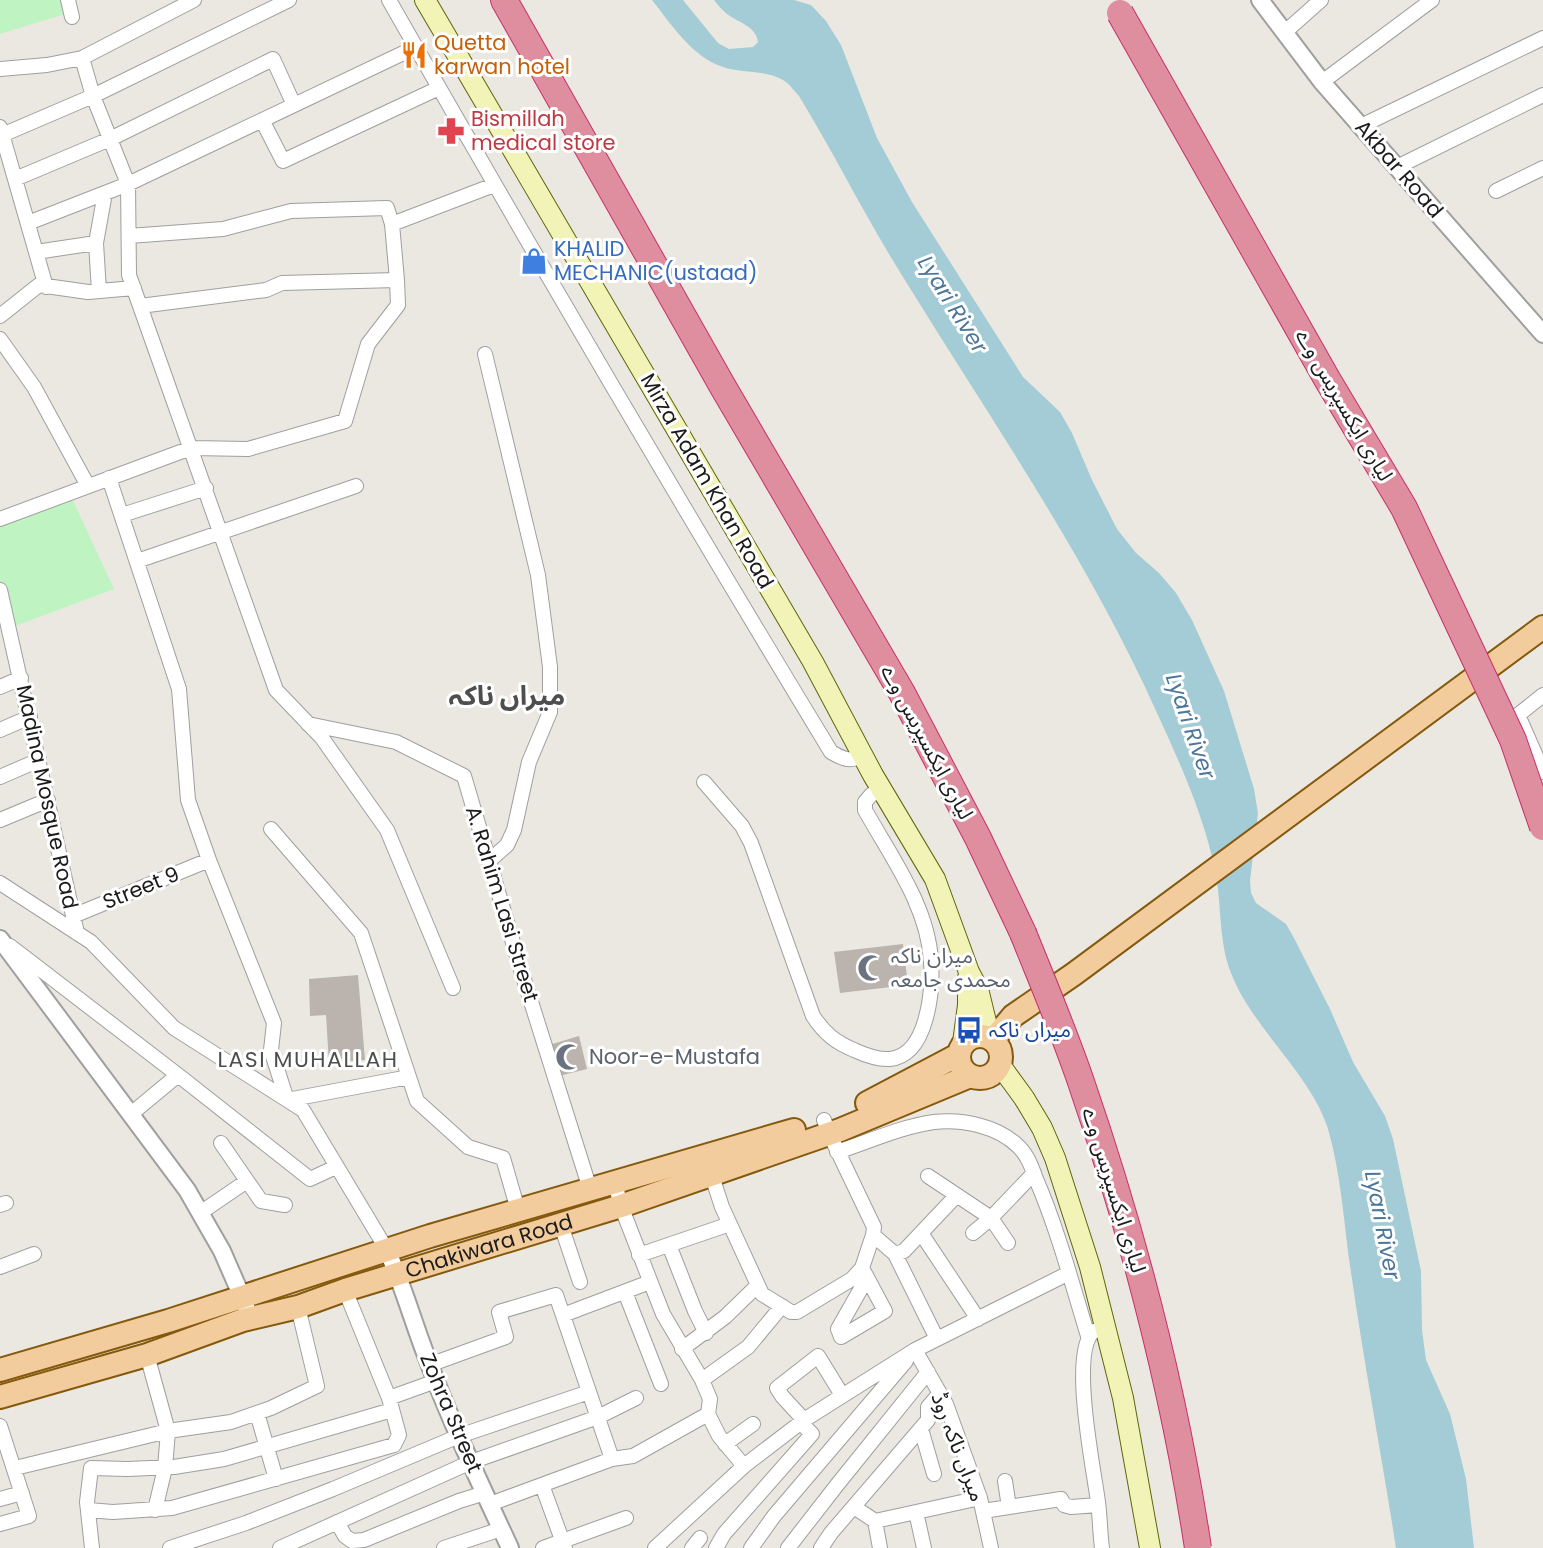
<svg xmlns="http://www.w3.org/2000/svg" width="1543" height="1548" font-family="Poppins,'Noto Sans Arabic',sans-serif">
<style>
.park{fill:#bff4c2}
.water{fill:#a4ccd6}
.building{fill:#bbb3ae}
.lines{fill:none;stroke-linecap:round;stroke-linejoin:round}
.minor-casing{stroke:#9f9f9f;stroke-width:16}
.tertiary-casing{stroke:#9f9f9f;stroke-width:20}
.secondary-casing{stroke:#5f660d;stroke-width:22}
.primary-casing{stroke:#85590c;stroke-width:26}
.motorway-casing{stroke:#c63169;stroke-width:28}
.minor{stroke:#fff;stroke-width:14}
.tertiary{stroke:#fff;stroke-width:16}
.secondary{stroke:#f2f3b7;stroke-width:20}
.primary{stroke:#f3cc9e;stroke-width:22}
.motorway{stroke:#de8e9f;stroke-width:26}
.motorway-bridge-casing{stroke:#c63169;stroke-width:28;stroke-linecap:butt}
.motorway-bridge{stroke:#de8e9f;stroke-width:26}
.labels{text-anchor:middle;stroke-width:6;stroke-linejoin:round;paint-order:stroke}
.food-label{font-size:21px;fill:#c56008;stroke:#fff;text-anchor:start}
.health-label{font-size:21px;fill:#be3a42;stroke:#fff;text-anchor:start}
.street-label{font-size:21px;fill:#1b1b1b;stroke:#fff}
.shop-label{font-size:21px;fill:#366cbe;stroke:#fff;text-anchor:start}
.worship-label{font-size:21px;fill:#5b616d;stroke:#fff;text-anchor:start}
.transit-label{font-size:21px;fill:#164399;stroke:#fff;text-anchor:start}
.water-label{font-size:22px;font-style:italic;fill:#4d769a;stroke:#fff}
.neighbourhood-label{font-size:22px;letter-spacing:1.5px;fill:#4e4e4e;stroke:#fff}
.district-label{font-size:27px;font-weight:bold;fill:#4e4e4e;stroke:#fff}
</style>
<rect width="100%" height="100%" fill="#ebe8e1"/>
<!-- park -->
<path class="park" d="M0,0H72L75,11L0,34Z
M69,492L114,589L10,628L0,590V518Z"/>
<!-- water -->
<path class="water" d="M652,0H683L718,43L729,49L753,47L758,42C756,26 739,23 727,14C722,10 718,5 714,0H794L811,5L826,21L841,45L877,138L912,202L1023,377L1060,412L1072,433L1092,480L1117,529L1136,553L1159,573L1176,593L1192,620L1224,691L1254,789L1258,813L1250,881L1251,893L1256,903L1286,924L1294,938L1330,1009L1353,1062L1385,1116L1393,1139L1421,1271L1422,1330L1426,1360L1450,1414L1466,1479L1474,1548H1396C1382,1458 1365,1369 1352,1279C1344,1229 1342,1177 1328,1129C1311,1074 1252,1028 1231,973C1218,940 1222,904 1215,870C1204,816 1180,763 1157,713C1088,559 991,420 903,277C866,218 835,155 799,96C795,92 791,86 786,82C769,69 742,74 723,67C692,57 671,24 652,0Z"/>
<!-- building -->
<path class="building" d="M903,944L908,985L840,993L834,952Z
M358,975L365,1060L329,1063L326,1015L310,1016L309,979Z
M579,1036L587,1069L559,1076L549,1045Z"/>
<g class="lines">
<defs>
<path id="minor" d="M68,0L72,17
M389,0C533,253 680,503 831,752C843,759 849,762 863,756
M1285,32L1321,0
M82,58L93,96L128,184L129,275L276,690L322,738L387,830L453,988
M0,69L47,65L82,58L194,0
M1322,82L1432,0
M262,120L283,161L439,88
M1361,126L1543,38
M0,127L46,287
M2,135L93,96L289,0
M1397,167L1543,95
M15,179L110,139L273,59L294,105
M1496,191L1543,168
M28,223L128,184L416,47
M129,236L223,229L291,211L387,208L392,224L494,185
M36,252L96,243
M99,291L96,243L105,193
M140,306L266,290L282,283L397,280L392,224
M0,316L39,285L88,292L134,288
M0,339L34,387L88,486
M485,354L538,575L550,667V712L529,762L514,830L507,845L489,861
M109,478L179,689L188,800L209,860L274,1023L271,1050L287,1100L409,1077
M122,515L206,488
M0,519L191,448L248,449L345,421L368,344L398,305L397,280
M137,561L356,486
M0,590L77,933
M0,687L21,678
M1543,695L1518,715L1543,772
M308,724L396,742L464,776L522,973L590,1189
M0,730L30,717
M0,777L39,760
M704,782L742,826L751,843L813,1016C824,1033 835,1042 854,1050C865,1055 878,1060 890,1059C928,1055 933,990 931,961C928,906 891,857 865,810V802L871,795L882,789
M0,820L48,800
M271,829L361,933L417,1101L468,1147L503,1158L518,1210
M0,883L91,942L174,1028L303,1110L387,1250
M73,916L209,860
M10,946L178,1075L310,1179L336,1167
M131,1114L178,1075
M824,1120L829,1133L874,1227L873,1235L862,1268L885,1311L841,1337L838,1329L867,1278
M221,1143L261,1201L285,1205
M837,1152C867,1142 903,1126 934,1122C963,1119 998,1126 1019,1147C1028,1156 1032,1168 1036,1179C1058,1230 1072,1284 1088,1336
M709,1167L722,1207L762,1294L791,1312H797L852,1279L862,1268
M928,1176L991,1218L1008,1243
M615,1183L621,1206L663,1314L702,1380L710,1399L708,1414L719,1436L744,1466
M0,1205L6,1203
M200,1213L247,1181
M561,1225L580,1282
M921,1233L978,1319
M973,1233L991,1218L1034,1173
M873,1235L895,1254L937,1339
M669,1245L695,1311L706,1333
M895,1254L904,1251L956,1196
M639,1255L730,1224
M0,1267L34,1254
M625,1292L661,1384
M563,1315L650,1282
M1094,1331C1069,1351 1094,1470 1098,1502C1100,1517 1100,1533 1102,1548
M682,1349L725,1317L758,1285
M915,1350L946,1404L980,1498L991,1548
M147,1355L168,1431L165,1468L155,1510
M429,1365L506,1337L499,1312L556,1295L612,1459
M702,1380L748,1347L782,1306
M389,1398L436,1381
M257,1413L276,1479
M804,1420L782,1396L777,1388L818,1356L842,1395
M0,1426L29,1516L0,1524
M921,1429L934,1474
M725,1444L753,1424
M15,1468L168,1431L231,1422L271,1408L317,1386L298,1307
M1005,1481L1009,1507
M542,1485L565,1548
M0,1499L22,1493
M490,1504L612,1459L633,1456L708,1414
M854,1507L875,1521L980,1498
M88,1510L113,1512L172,1508L394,1445L399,1435L389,1398L345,1290
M983,1511L1061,1499L1064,1505L1071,1507L1098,1505
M916,1512L924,1548
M875,1521L880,1548
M337,1522L345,1536L352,1541L364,1540L459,1501L485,1493
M92,1548L87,1502L91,1468L127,1469L174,1467L224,1459L392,1410
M170,1548L246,1523L333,1489L459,1436L589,1392
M280,1548L471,1462L598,1417L636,1398
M444,1548L501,1529
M543,1548L626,1518
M655,1548L744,1466L804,1420L915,1350L1069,1273
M692,1548L700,1538
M716,1548L724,1534L812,1434L801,1423
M751,1548L774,1516L906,1361
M788,1548L837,1485L928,1372
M821,1548L831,1533L928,1420V1407L940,1393"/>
<path id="tertiary" d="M1260,0L1322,82L1543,334
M0,939L187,1190L222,1251L246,1306
M387,1250C403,1285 413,1322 427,1358C451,1423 481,1485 510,1548"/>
<path id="secondary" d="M425,0L813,662L873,775L935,879L969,972L978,989L990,1038
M963,1043L968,1005V978
M1000,1065L1024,1098L1042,1128L1055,1158L1090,1267L1123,1398L1150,1548"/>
<g id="primary">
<circle cx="980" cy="1057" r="21"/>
<path d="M993,1040L1013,1016L1074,974L1543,627"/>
<path d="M867,1103L958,1055"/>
<path d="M0,1370L168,1321L430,1236L794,1130"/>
<path id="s1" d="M0,1397L147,1355L243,1320L298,1307L345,1290L621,1206L840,1130L970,1076"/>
</g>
<path id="motorway" d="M504,0L723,387L902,693L978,838L1023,933"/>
</defs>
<!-- minor casing -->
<use href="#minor" class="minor-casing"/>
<!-- tertiary casing -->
<use href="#tertiary" class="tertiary-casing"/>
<!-- secondary casing -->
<use href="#secondary" class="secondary-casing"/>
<!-- primary casing -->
<use href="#primary" class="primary-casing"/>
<!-- motorway casing -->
<use href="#motorway" class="motorway-casing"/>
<!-- minor -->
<use href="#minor" class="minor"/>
<!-- tertiary -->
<use href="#tertiary" class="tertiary"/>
<!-- secondary -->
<use href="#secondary" class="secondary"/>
<!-- primary -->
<use href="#primary" class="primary"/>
<!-- motorway -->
<use href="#motorway" class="motorway"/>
<defs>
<path id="motorway-bridge" d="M1120,13L1327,379L1404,508L1513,740L1543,827
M1023,933C1043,983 1064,1032 1081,1082C1133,1233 1174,1390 1198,1548"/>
</defs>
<!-- motorway-bridge casing -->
<use href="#motorway-bridge" class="motorway-bridge-casing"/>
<!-- motorway-bridge -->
<use href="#motorway-bridge" class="motorway-bridge"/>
</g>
<!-- icons -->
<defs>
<symbol id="restaurant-bare" viewBox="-9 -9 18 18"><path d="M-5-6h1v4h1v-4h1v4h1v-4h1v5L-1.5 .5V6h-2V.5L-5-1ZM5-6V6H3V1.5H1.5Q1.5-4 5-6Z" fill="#e8710a" stroke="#fff" stroke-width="2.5" paint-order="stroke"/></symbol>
<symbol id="pharmacy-bare" viewBox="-9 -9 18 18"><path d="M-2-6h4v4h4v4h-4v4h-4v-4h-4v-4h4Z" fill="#e0444e" stroke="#fff" stroke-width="2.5" paint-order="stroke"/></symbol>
<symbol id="shop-bare" viewBox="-9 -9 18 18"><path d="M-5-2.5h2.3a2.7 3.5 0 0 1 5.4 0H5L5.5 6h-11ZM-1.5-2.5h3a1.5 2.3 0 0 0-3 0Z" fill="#3f7fe0" stroke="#fff" stroke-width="2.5" paint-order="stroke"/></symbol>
<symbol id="mosque-bare" viewBox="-9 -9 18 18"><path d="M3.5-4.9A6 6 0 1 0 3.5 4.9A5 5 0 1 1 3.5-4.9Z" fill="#6b7280" stroke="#fff" stroke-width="2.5" paint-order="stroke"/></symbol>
<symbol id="bus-bare" viewBox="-9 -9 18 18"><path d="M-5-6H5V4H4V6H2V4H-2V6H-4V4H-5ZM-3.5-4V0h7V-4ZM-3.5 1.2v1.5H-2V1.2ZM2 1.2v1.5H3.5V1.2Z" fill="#1a4fb4" stroke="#fff" stroke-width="2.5" paint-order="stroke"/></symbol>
</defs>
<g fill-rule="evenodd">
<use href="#restaurant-bare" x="395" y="36" width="38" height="38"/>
<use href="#pharmacy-bare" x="432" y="112" width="38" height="38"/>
<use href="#shop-bare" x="515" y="242" width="38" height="38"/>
<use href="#mosque-bare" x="852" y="949" width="38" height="38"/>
<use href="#bus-bare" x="950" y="1011" width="38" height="38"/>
<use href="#mosque-bare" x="550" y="1038" width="38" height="38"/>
</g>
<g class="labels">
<!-- food labels -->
<g class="food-label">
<text x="434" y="50">Quetta<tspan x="434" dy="24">karwan hotel</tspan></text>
</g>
<!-- health labels -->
<g class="health-label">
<text x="471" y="126">Bismillah<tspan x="471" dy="24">medical store</tspan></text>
</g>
<!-- street labels -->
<g class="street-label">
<text transform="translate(1399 169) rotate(49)" y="7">Akbar Road</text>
<text transform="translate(1344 405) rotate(60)" y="7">لیاری ایکسپریس وے</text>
<text transform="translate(707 481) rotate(60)" y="7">Mirza Adam Khan Road</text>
<text transform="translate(927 742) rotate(62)" y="7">لیاری ایکسپریس وے</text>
<text transform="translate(47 797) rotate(78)" y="7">Madina Mosque Road</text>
<text transform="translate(141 888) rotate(-22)" y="7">Street 9</text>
<text transform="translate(502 904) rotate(73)" y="7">A. Rahim Lasi Street</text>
<text transform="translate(1114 1190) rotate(73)" y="7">لیاری ایکسپریس وے</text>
<text dy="7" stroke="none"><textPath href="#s1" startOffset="512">Chakiwara Road</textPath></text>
<text transform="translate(451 1413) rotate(67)" y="7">Zohra Street</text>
<text transform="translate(958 1447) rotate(69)" y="7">میراں ناکہ روڈ</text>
</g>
<!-- shop labels -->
<g class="shop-label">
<text x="554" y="256">KHALID<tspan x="554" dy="24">MECHANIC(ustaad)</tspan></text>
</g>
<!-- worship labels -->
<g class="worship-label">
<text x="891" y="963">میران ناکہ<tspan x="891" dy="24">محمدی جامعہ</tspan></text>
<text x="589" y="1064">Noor-e-Mustafa</text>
</g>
<!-- transit labels -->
<g class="transit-label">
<text x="989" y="1037">میراں ناکہ</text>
</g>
<!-- water labels -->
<g class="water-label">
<text transform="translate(953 304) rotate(58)" y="8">Lyari River</text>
<text transform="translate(1191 726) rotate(71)" y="8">Lyari River</text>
<text transform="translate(1383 1225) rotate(79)" y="8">Lyari River</text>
</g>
<!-- neighbourhood labels -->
<g class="neighbourhood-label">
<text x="308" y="1067">LASI MUHALLAH</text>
</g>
<!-- district labels -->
<g class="district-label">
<text x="507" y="705">میراں ناکہ</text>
</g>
</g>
</svg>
